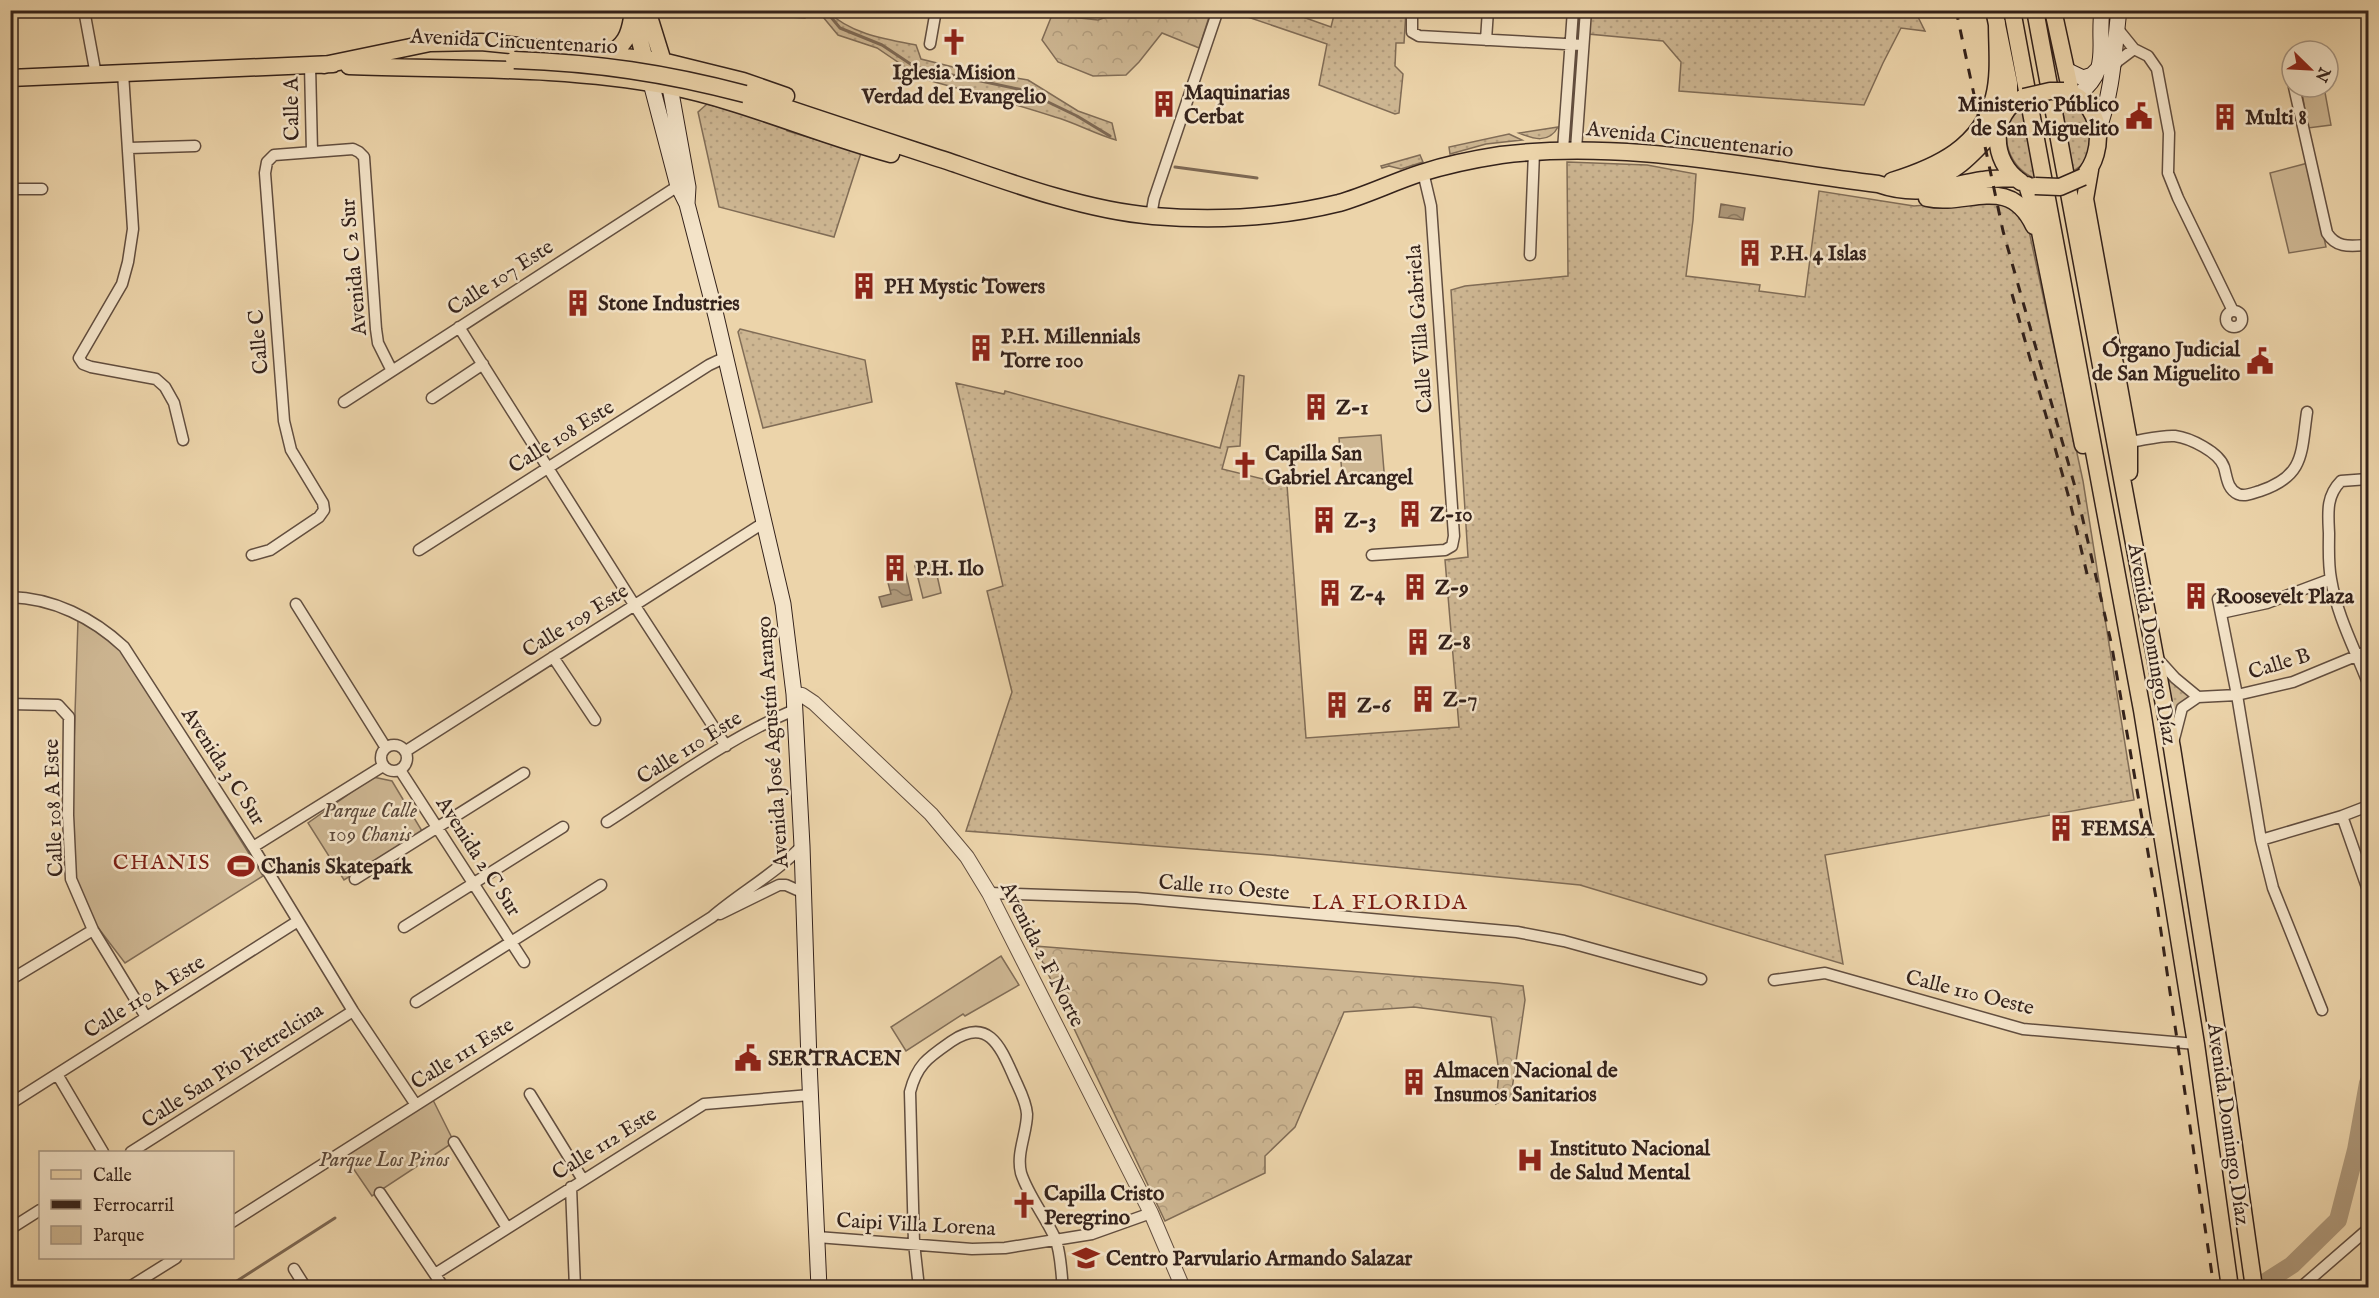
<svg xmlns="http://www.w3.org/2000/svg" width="2379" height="1298" font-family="'IM FELL English',serif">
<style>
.grass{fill:url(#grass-dots);stroke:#806c56;stroke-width:1.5}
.forest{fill:url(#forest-crowns);stroke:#806c56;stroke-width:1.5}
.green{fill:#cdb692;stroke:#806c56;stroke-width:1.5}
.water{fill:url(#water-waves);stroke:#7d6853;stroke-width:1.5}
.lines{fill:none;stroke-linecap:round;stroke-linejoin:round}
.stream{stroke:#7d6853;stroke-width:3}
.river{stroke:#ad9779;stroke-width:18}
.minor-casing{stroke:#624e3f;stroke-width:13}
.tertiary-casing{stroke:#624e3f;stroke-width:16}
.secondary-casing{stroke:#34221b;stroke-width:17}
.primary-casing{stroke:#34221b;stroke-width:19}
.minor{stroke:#f3e3c8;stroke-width:10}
.tertiary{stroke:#f3e3c8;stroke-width:14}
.secondary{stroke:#f3e3c8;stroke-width:15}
.primary{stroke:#ecd4aa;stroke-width:16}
.rail{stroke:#34221b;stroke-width:3;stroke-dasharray:10 10;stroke-linecap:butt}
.primary-bridge-casing{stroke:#34221b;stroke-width:19;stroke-linecap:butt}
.primary-bridge{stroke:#ecd4aa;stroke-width:16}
.labels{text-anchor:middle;stroke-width:5;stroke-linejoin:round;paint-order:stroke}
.street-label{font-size:21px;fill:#34221b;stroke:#f3e3c8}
.poi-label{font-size:21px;font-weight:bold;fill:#34221b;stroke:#f3e3c8;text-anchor:start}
.park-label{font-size:21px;font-style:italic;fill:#5a4739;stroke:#f3e3c8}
.neighbourhood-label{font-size:22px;letter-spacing:1.5px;fill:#7a1f14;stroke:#f3e3c8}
</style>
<defs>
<pattern id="grass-dots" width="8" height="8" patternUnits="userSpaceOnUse" patternTransform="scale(1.5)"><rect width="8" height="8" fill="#cdb692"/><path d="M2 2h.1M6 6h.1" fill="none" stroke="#b19c7d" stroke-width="1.8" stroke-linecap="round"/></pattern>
<pattern id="forest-crowns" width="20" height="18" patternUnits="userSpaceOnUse" patternTransform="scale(1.5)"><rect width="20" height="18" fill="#cdb692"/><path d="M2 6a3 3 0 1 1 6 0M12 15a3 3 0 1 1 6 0" fill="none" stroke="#b19c7d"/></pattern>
<pattern id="water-waves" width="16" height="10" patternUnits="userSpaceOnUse" patternTransform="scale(1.5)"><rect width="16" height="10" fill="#ad9779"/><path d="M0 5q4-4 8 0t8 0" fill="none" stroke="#8e7b62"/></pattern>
</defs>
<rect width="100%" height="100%" fill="#ecd4aa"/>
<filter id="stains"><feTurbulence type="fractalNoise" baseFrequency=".00333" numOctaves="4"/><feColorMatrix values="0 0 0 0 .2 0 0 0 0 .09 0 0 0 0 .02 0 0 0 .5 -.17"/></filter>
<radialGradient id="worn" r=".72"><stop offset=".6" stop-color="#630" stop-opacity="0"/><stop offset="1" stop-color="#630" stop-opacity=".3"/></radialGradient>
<!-- grass -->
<path class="grass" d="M1227,10L1286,11L1331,27L1335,11H1406L1404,43H1396L1395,66L1403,74L1399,113L1395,114L1319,85L1327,44Z
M1590,10L1915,11L1925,31L1901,28L1883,63L1864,105L1679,91L1681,62L1663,41L1588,34Z
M738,11H808L805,18L757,15Z
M818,11H827C851,34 884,39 916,45L921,59L961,69L1028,80L1078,111L1112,123L1116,140C1095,134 1076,123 1055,117C1006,101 956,88 906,74L908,69L877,48L838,35Z
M2061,100C2092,104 2102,154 2075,170H2072Z
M707,104L785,126L787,131L861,153L834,237L719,207L698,112Z
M2022,107L2035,178H2034C2006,166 1995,127 2022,107Z
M1558,127C1549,144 1533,139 1519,133Z
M1509,134L1522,140L1486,144L1450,154L1449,147Z
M1420,155L1423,162L1401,169L1389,166L1382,168L1381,166Z
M1567,162L1647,165L1696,174L1693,220L1686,276L1760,285L1759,291L1805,297L1819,191L1914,206L1997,199L2026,217L2083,481L2134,800L1825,855L1843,964L1580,885L1270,855L966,831L1012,692L987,591L1003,586L956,383L1004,394L1005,391L1220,448L1239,375L1244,376L1240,446L1228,447L1222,469L1287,485L1306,738L1459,727L1445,560L1468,557L1451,290L1465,286L1568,276Z
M740,329L865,360L872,402L763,428L738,332Z
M2167,678L2195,696L2175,713L2173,714Z"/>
<!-- forest -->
<path class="forest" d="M1124,11L1181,13V11H1211L1199,48L1162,33L1139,62L1126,75L1093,76L1058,62L1042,40L1052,15L1098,20Z
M1035,946L1497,983L1523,986L1525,1000L1511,1096L1496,1104L1499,1072L1491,1017L1414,1007L1344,1012L1295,1127L1265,1156V1173L1165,1221Z"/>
<!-- green -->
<path class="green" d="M2301,87H2324L2331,125L2308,128Z
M2308,163L2326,247L2289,253L2270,173Z
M1381,435L1385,483L1343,486L1339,438Z
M934,562L941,593L923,598L915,566Z
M78,620L99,632L121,649L263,876L125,963L96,925L76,879L72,807Z
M373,777L392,781L422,831L344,880L308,823Z
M1001,956L1019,985L965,1016L963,1014L906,1051L891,1027Z
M433,1100L454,1142L372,1196L344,1155Z"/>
<!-- water -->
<path class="water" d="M1721,204L1745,208L1743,220L1719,217Z
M905,570L912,600L882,607L879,597L891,594L886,575Z"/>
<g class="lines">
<!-- stream -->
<path class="stream" d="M825,10L840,28L882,45L915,67L1023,90L1077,116L1110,136
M1175,167L1257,178
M226,1288L335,1218"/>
<!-- river -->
<path class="river" d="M2256,1288L2292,1265L2338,1220L2356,1150L2368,1083"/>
<defs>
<path id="minor" d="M84,10L96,75
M1412,10V32L1419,36L1583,45
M2117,28L2134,49L2148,56L2157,69L2169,133L2168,173L2178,198L2233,311
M1486,40L1488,10
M930,44L936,10
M310,65L312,152
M2113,67L2118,61L2134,49
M123,73L133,229L128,262L122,284L79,358L83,364L91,367L156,379L165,387L174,403L183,440
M2294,87L2327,233C2337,249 2351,246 2368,245
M129,148L195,146
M1576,149L1586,10
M1563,150L1573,10
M10,189H42
M1151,216L1154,199L1218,10
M1530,255L1534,152
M2226 319a8 8 0 1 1 16 0a8 8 0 1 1-16 0Z
M459,327L635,606L726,746
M432,398L483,364
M344,402L678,186
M2129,442C2144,440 2161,435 2175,436C2190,438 2219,452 2224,467C2227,477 2227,489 2238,494C2245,497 2253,493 2260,491C2305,476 2301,453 2307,412
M2368,479L2341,481C2326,496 2328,513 2329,533C2329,548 2328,564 2331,579C2337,616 2355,649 2368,683
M419,550L709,365L726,357
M252,555L270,550L319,517L324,510L323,503L291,450L284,421L265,173L267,162L274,155L353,149L359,152L364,157L376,329L378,343L392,371
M1372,555L1445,550L1452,546L1454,536L1431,206L1423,172
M10,597C53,598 93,618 124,647L253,847L353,1011L416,1105
M2218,599L2237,695L2261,840L2273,888L2322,1010
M296,604L386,748
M2221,613L2267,603L2331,579
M553,657L595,720
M2157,658L2175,678L2198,697
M10,704L58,705L69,717L68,815L71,879L93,930L146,1017
M2174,739L2182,708L2198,697L2237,695L2293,682L2368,651
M381 758a13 13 0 1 1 26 0a13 13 0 1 1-26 0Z
M406,751L765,522
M400,770L524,962
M2342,816L2368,890
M607,822C668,783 728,738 794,710
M2261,840L2342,816L2368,806
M253,847L383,766
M355,879L524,773
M989,893L1136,898L1517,932L1564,941L1701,979
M720,914L779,885H786L804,893
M404,927L563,827
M10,980L93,930
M1774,980L1825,973L2023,1029L2196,1044
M416,1002L601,885
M57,1074L103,1152
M530,1094L583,1180
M10,1104L298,921
M454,1142L507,1228
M131,1152L353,1011
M571,1187L575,1288
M380,1193L444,1288
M232,1222L712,917C741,892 775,874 802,846
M10,1229L40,1210
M817,1237L972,1249L1005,1248L1092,1234L1151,1213
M294,1269L306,1288
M435,1274L704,1104L810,1095
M128,1288L176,1258
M919,1288L914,1243L910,1092C917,1064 929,1057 952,1041C988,1017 1000,1046 1013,1075C1018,1087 1026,1100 1027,1114C1027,1133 1016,1153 1021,1173C1028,1195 1045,1216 1055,1238C1061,1252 1061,1272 1063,1288
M2300,1288L2368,1229"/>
<path id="tertiary" d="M794,694L802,695L814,703L931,814L967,857L989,893L1151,1213L1183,1288"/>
<path id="secondary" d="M2066,70L2083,78L2092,75L2100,67
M651,83L678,186L687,204L716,316L783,604L794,694L802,846L809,1062L819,1288
M670,87L688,187L687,204
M2077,96C2112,68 2097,49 2102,10
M2098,130C2113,92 2114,51 2119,10"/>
<path id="primary" d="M632,10L647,68
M647,10L665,68
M1994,10L2009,83V106
M2012,10L2142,710L2196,1044L2230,1288
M2035,10L2172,748L2225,1083L2254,1288
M2053,10L2071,93
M608,55C625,45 629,36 632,18
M324,65L430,43L481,42L662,61L743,81L786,96
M349,66C455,70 563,66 668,86C744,101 816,134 891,154
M10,78L333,64
M2064,91C2103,101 2107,151 2083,177
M745,94C815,118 886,141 956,164C1016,185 1090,211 1153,216C1215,221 1278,218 1339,203C1367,195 1393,182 1421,173C1446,165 1475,159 1501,155C1627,139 1754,169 1878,184C1918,198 1944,186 1983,180C1994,178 2005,179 2016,178
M2090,170L2085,199L2129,442V472
M1892,181C1937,167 1981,147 1994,97C2000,74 1997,47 1997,23
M1915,181C1952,181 1975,151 1998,126
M2021,182C1990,162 1989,112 2024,97
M2027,185L2037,217L2083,445
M1927,198C1967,207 2009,173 2034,226"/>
</defs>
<!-- minor casing -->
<use href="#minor" class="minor-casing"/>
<!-- tertiary casing -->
<use href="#tertiary" class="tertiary-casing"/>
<!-- secondary casing -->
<use href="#secondary" class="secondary-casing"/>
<!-- primary casing -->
<use href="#primary" class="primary-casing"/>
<!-- minor -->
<use href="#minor" class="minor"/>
<!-- tertiary -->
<use href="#tertiary" class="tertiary"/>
<!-- secondary -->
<use href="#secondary" class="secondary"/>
<!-- primary -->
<use href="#primary" class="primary"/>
<!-- rail -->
<path class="rail" d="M1956,10L2003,231L2077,494L2111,642L2156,898L2214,1288
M2012,294L2069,498L2088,578"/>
<defs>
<path id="primary-bridge" d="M514,60C597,63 665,73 745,94
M2024,97L2050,91H2064
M2035,186L2060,187L2083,177"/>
</defs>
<!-- primary-bridge casing -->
<use href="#primary-bridge" class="primary-bridge-casing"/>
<!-- primary-bridge -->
<use href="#primary-bridge" class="primary-bridge"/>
</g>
<!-- icons -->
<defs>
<symbol id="church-bare" viewBox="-9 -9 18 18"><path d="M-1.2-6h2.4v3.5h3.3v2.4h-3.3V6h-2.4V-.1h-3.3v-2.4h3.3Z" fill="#8f2418" stroke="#f3e3c8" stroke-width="2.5" paint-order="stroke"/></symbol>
<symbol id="building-bare" viewBox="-9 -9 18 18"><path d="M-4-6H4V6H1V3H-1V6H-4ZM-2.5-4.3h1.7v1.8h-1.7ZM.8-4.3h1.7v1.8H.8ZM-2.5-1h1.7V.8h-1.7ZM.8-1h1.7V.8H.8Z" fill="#8f2418" stroke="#f3e3c8" stroke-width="2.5" paint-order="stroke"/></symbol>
<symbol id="civic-bare" viewBox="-9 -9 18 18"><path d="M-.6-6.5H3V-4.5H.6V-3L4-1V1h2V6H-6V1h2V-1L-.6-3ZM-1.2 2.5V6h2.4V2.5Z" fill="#8f2418" stroke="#f3e3c8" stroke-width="2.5" paint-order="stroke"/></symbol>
<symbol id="stadium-bare" viewBox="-9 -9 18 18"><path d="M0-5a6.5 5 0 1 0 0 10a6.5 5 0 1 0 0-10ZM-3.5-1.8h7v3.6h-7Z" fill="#8f2418" stroke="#f3e3c8" stroke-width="2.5" paint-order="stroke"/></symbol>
<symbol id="hospital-bare" viewBox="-9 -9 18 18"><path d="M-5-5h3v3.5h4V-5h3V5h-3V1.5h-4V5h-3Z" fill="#8f2418" stroke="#f3e3c8" stroke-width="2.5" paint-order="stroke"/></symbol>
<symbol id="school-bare" viewBox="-9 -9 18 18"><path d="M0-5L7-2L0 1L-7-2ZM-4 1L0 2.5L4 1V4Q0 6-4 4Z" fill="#8f2418" stroke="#f3e3c8" stroke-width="2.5" paint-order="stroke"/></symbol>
</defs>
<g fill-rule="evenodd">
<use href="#church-bare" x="935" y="23" width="38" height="38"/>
<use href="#building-bare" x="1145" y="85" width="38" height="38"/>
<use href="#civic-bare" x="2120" y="97" width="38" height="38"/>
<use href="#building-bare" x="2206" y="98" width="38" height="38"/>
<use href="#building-bare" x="1731" y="234" width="38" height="38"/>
<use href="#building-bare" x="845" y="267" width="38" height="38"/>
<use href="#building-bare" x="559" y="284" width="38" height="38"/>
<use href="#building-bare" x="962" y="329" width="38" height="38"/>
<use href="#civic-bare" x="2241" y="342" width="38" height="38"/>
<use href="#building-bare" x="1297" y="388" width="38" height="38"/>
<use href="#church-bare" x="1226" y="446" width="38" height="38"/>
<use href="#building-bare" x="1391" y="495" width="38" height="38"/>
<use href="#building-bare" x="1305" y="501" width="38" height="38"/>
<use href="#building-bare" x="876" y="549" width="38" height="38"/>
<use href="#building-bare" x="1396" y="568" width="38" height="38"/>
<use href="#building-bare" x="1311" y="574" width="38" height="38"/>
<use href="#building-bare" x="2177" y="577" width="38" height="38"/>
<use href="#building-bare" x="1399" y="623" width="38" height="38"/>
<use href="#building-bare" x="1404" y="680" width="38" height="38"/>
<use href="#building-bare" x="1318" y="686" width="38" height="38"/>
<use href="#building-bare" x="2042" y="809" width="38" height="38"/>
<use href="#stadium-bare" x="222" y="847" width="38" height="38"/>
<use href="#civic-bare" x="729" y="1039" width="38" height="38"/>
<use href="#building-bare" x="1395" y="1063" width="38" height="38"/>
<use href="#hospital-bare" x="1511" y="1141" width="38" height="38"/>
<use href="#church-bare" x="1005" y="1186" width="38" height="38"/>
<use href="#school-bare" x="1067" y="1239" width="38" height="38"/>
</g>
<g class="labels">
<!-- street labels -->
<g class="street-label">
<text transform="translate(514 41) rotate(3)" y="7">Avenida Cincuentenario</text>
<text transform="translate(291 109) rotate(-91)" y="7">Calle A</text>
<text transform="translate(1690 139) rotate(6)" y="7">Avenida Cincuentenario</text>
<text transform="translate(353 267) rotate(-95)" y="7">Avenida C 2 Sur</text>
<text transform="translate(500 277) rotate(-33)" y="7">Calle 107 Este</text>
<text transform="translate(1419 329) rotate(-94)" y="7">Calle Villa Gabriela</text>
<text transform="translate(258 342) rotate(-95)" y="7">Calle C</text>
<text transform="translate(561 436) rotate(-32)" y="7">Calle 108 Este</text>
<text transform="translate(575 620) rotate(-32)" y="7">Calle 109 Este</text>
<text transform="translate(2153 644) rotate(80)" y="7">Avenida Domingo Díaz</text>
<text transform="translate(2279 663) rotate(-17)" y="7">Calle B</text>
<text transform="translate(772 742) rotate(-94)" y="7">Avenida José Agustín Arango</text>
<text transform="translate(689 747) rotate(-32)" y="7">Calle 110 Este</text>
<text transform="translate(224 766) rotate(57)" y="7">Avenida 3 C Sur</text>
<text transform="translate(53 808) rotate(-92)" y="7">Calle 108 A Este</text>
<text transform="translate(479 856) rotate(57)" y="7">Avenida 2 C Sur</text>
<text transform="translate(1224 887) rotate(5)" y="7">Calle 110 Oeste</text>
<text transform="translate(1043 954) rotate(63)" y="7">Avenida 2 F Norte</text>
<text transform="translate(1970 992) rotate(14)" y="7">Calle 110 Oeste</text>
<text transform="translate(144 996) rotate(-32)" y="7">Calle 110 A Este</text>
<text transform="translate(462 1053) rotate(-32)" y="7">Calle 111 Este</text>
<text transform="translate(232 1065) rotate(-33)" y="7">Calle San Pio Pietrelcina</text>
<text transform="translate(2229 1124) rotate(82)" y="7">Avenida Domingo Díaz</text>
<text transform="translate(604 1143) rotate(-32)" y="7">Calle 112 Este</text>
<text transform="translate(916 1224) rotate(3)" y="7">Caipi Villa Lorena</text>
</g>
<!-- poi labels -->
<g class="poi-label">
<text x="954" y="79" text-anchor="middle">Iglesia Mision<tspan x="954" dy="24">Verdad del Evangelio</tspan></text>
<text x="1184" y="99">Maquinarias<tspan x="1184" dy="24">Cerbat</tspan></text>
<text x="2119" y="111" text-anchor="end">Ministerio Público<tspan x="2119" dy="24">de San Miguelito</tspan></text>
<text x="2245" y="124">Multi 8</text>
<text x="1770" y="260">P.H. 4 Islas</text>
<text x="884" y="293">PH Mystic Towers</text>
<text x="598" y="310">Stone Industries</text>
<text x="1001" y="343">P.H. Millennials<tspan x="1001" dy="24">Torre 100</tspan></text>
<text x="2240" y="356" text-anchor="end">Órgano Judicial<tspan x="2240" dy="24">de San Miguelito</tspan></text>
<text x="1336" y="414">Z-1</text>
<text x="1265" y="460">Capilla San<tspan x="1265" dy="24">Gabriel Arcangel</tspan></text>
<text x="1430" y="521">Z-10</text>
<text x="1344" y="527">Z-3</text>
<text x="915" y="575">P.H. Ilo</text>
<text x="1435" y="594">Z-9</text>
<text x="1350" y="600">Z-4</text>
<text x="2216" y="603">Roosevelt Plaza</text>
<text x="1438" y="649">Z-8</text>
<text x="1443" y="706">Z-7</text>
<text x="1357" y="712">Z-6</text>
<text x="2081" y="835">FEMSA</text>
<text x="261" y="873">Chanis Skatepark</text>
<text x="768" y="1065">SERTRACEN</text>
<text x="1434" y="1077">Almacen Nacional de<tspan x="1434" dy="24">Insumos Sanitarios</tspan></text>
<text x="1550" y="1155">Instituto Nacional<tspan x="1550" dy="24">de Salud Mental</tspan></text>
<text x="1044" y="1200">Capilla Cristo<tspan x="1044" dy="24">Peregrino</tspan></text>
<text x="1106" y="1265">Centro Parvulario Armando Salazar</text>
</g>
<!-- park labels -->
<g class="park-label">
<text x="370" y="817">Parque Calle<tspan x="370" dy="24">109 Chanis</tspan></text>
<text x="384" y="1166">Parque Los Pinos</text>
</g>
<!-- neighbourhood labels -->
<g class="neighbourhood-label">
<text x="162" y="869">CHANIS</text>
<text x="1390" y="909">LA FLORIDA</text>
</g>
</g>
<!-- margin -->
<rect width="2379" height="1298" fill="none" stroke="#ecd4aa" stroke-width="36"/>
<rect x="12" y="12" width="2355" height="1274" fill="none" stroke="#34221b" stroke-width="3"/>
<rect x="18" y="18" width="2343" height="1262" fill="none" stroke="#34221b" stroke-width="1.5"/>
<!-- legend -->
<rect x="39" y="1151" width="195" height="108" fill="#f3e3c8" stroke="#a79683" stroke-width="1.5"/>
<rect x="51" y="1170" width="30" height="9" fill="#ecd4aa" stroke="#a79683" stroke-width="1.5"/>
<text x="93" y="1181" font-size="18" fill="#34221b">Calle</text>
<rect x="51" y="1200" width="30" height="9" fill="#34221b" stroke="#a79683" stroke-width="1.5"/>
<text x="93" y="1211" font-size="18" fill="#34221b">Ferrocarril</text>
<rect x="51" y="1226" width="30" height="18" fill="#cdb692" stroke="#a79683" stroke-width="1.5"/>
<text x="93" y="1241" font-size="18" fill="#34221b">Parque</text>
<!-- north arrow -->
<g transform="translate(2310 69) rotate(114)"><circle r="28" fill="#f3e3c8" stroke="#a79683" stroke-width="1.5"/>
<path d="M0-4.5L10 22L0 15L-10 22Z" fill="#8f2418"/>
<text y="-9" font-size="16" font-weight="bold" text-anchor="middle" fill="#34221b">N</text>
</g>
<rect width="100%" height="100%" filter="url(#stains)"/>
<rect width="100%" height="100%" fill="url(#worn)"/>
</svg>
